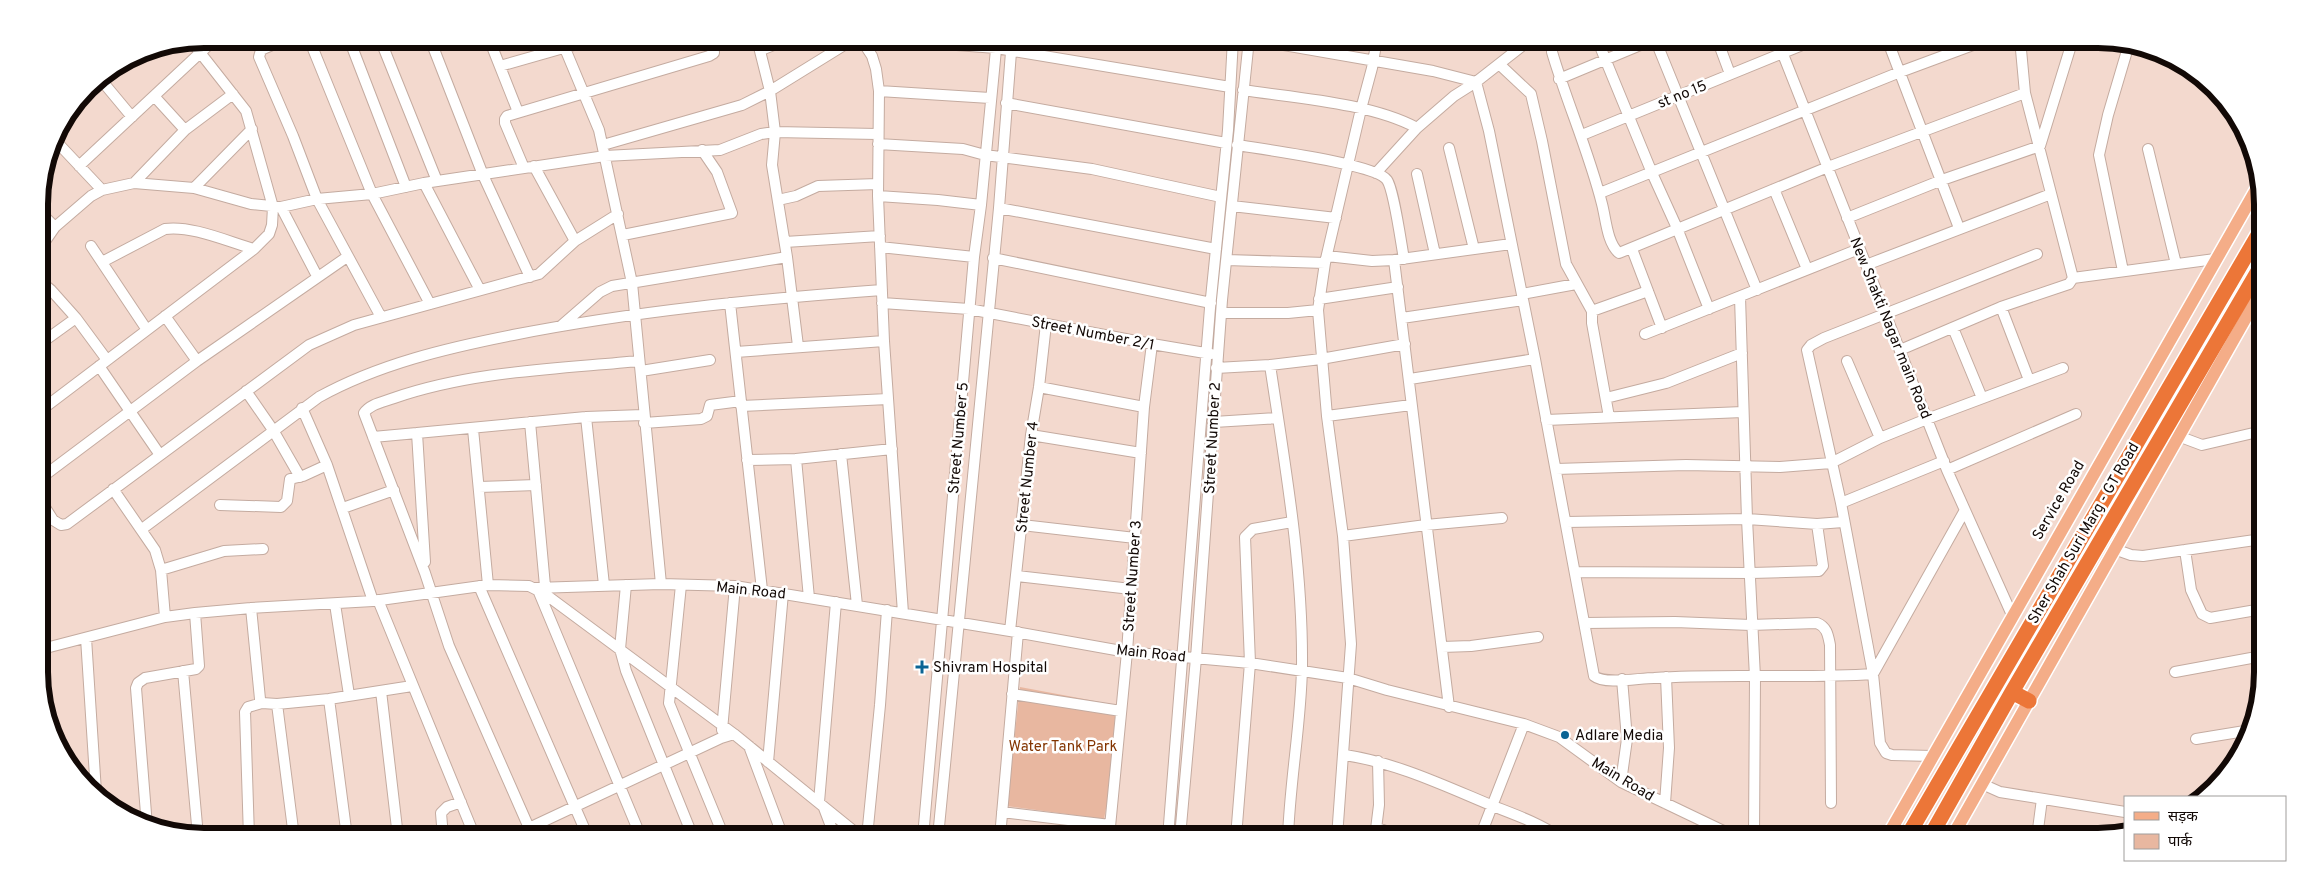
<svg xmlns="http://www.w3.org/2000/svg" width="2301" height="876" font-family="Overpass,'Noto Sans Devanagari',sans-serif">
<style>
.green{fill:#e8b7a0}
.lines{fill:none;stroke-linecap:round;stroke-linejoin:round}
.minor-casing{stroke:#c4aba0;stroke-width:12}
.major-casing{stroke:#fff;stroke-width:15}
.highway-casing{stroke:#fff;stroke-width:18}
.minor{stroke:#fff;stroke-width:10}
.major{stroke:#f4ad88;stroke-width:12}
.highway{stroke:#ec7638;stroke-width:15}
.poi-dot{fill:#0b6494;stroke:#fff;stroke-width:2}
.labels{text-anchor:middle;stroke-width:5;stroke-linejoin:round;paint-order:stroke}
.street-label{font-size:15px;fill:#120906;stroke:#fff}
.poi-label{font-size:15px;fill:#120906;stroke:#fff;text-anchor:start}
.park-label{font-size:15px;fill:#833400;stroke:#fff}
.rim{fill:none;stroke:#120906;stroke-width:6}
</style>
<rect width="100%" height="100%" fill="#f3d9ce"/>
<!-- green -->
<path class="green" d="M1020,687L1116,705L1109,793L1104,819L1007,806Z"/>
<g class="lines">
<defs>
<path id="minor" d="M286,39L261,50L259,57L293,136L317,199L381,317
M309,39L372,194L430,304
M349,39L406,187
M380,39L437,181
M430,39L483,175L530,277
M489,39L518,112
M561,39L599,130L632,283L661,584
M757,39L770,91L775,132L772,165L787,257L798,346
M861,39L872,56L876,69L879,91L878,196L884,341
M1249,39L1433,71L1476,82
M1597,39L1652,173L1677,228L1709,309
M1655,39L1757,290
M1717,39L1730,74
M1777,39L1947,470L2012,615
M1887,39L1959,228
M917,42L996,48L1230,87
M761,50L789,39
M1552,52C1567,103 1589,152 1602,204C1606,219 1607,243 1619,253L1828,167L2025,93
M1499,64L1531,94L1542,141L1566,264L1592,311V323L1609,417
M500,66L595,39
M1559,79L1655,39
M102,81L132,117
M1476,82L1489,131L1535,359L1594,676C1605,685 1639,678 1654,678C1727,673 1800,679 1873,674L1965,510
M1243,90C1295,98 1371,103 1417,128
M879,91L990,98
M154,96L185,130
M78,101L95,85L134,58L135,55
M1006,103L1226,143
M1582,135L1817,39
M54,139L102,190
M878,144L963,149L985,155L1092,169L1221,197
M603,145L742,105L770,91L854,39
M1237,145C1261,149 1376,164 1387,180C1394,190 1401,243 1404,259
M1449,148L1474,249
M2148,149L2176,264
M79,166L215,39
M534,166L575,241
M524,168L505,123V119L507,116L709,56L714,53L713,39
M1376,173L1417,128L1454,96L1476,82L1531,39
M1417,174L1435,254
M134,183L185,130L233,94
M424,183L480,290
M194,188L252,129
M1774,189L1807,269
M1600,193L1900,72L1989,39
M878,196L938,200L981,205
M778,200L796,196L818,186L878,184
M1232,206L1336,218
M281,207L317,276
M999,208L1216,249
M39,211L55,227
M1847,218L1942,180L2040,146L2073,39
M623,235L732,213L717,172L702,150
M785,242L880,236
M91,246L147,330
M880,247L974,257
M1632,249L1662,328
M39,250L55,227L91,196L102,190L134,183L194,188L251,204L281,207L317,199L372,194L424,183L605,156L720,150L761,134L775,132L877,134
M1327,256L1372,261L1394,260L1511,244
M993,258L1211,303
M1227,260L1325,263
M1394,260L1449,707
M102,262L165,229C191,225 229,242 254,249
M1866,265L2051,194
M2123,271L2099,155L2108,115L2129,44
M2073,278L2215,259
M40,281L51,290L76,318
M1522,294L1576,284
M1740,297L1747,519L1755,677L1754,837
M1319,299L1398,287
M730,303L762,590
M882,303L969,309L1152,344L1211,354
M2001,307L2029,380
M1592,311L1648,291
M1221,313H1288L1318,310
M165,316L197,361
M1402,318L1523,300
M562,325L600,292L612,286L787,257
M1953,328L1982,398
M1645,334L1859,249
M40,344L76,318L107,360
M1900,350L2001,307L2069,284L2073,278L2025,93L2020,39
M736,352L884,341L903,613
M1847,361L1880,438
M1270,365L1321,359L1405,344
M99,366L160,455
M1216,368L1270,365C1285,465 1303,566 1302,667C1301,724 1290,780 1288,837
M641,371L710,360
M1410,379L1535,359
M1039,387L1144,407
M246,391L273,430L300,477
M1606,398L1666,383L1742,353
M741,406L888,399
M302,408L327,465L373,601
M40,411L254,249L269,234L272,225L273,207L246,111L191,41
M1327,416L1411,405
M586,417L604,585
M1546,420L1743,412
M530,422L545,586
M1214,422L1278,418
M644,423L701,419L707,416L710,405L741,401
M473,429L488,585
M1031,435L1141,453
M2178,436L2202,445L2262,431
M373,437L417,433
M841,454L857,605
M747,460L796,459
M1556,469L1686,465L1780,467L1831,463L1880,438L1927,419L2063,368
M1947,470L2076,414
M41,478L197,361L347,257
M479,487L536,485
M113,489L155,550L161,570L165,617
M41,501L53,520L61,525L67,524L309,345L354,325L539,274L575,241L618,214
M1841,503L1944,461
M220,505L281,507L287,501L290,479L303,476L327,465
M343,508L394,490
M1566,522L1747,519L1817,524L1843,522
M1022,525L1135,538
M142,529L319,397C379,364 447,348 513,335C635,311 758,299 882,290
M1343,536L1426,525L1502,518
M2114,549L2131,555L2143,556L2262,539
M2185,550L2191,590L2202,614L2210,618L2262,609
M425,562L417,433L586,417L643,415
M161,570L224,551L263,549
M1575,572L1751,573L1819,571L1823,566L1817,524
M1017,576L1131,589
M626,585L620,649L626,671L693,837
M681,585L669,703L724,837
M479,586L588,837
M535,588L661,584L735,586L1010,631L1127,652L1250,663L1348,678L1387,690L1524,724L1559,737L1621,782L1736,837
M538,590L641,837
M809,598L796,459L892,449
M378,600L475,837
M335,604L349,695
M251,608L260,699L262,703L277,704L329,699L412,686
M1585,623L1675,622L1751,625L1817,623C1827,627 1828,635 1830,645L1831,803
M1010,631L1031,435L1039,387L1046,324
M86,638L96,792
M1442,647L1471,646L1538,637
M42,649L165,617L195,613L251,608L373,601L488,585L529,586L545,594L734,734L861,837
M183,671L198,836
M2175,672L2262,656
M381,691L398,837
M42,693L43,707
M1012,694L1121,711
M329,699L347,837
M277,704L294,837
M722,730L735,586
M2196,739L2251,730
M749,746L783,837
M1345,755C1397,763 1445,786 1493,806C1516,815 1539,823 1559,837
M1932,756L1892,755L1886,753L1880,743L1873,674L1841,503L1807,350L1811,345L1824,338L2037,254
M768,762L783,593
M1621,782L1627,739L1622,679
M1982,784L2000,792L2125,812
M819,802L836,602
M1665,803L1669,748L1666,677
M824,808L835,837
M1002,812L1110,825
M147,826L136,688L138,683L145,678L196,669L199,666L195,613
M529,828L721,738L734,734
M1377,828L1403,837
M249,837L245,712L248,707L262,703
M443,837L441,813L447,807L461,802
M533,837L449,646L425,573L364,413C370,404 383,402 394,398C472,371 557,369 639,361
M867,837L880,705L887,610
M923,837L974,257L981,205L997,39
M938,837L999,208L1012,39
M1000,837L1018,632
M1109,837L1127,652L1144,407L1152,344
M1168,837L1210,308L1228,130L1233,39
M1180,837L1196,658L1222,300L1249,39
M1236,837L1250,663L1245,537L1253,529L1292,522
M1337,837L1351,644L1343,536L1327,416L1318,310L1325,263L1361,109L1372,68L1377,39
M1375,837L1379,805L1378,761
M1480,837L1524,724
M2037,837L2042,799"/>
<path id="major" d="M1887,837L2261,181
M1952,837L2261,291"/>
<path id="highway" d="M2012,692L2029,701
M1907,837L2261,230
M1930,837L2012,692L2261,266"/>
</defs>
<!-- minor casing -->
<use href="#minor" class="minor-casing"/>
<!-- major casing -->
<use href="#major" class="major-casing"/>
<!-- highway casing -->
<use href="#highway" class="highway-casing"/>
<!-- minor -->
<use href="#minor" class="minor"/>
<!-- major -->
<use href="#major" class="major"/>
<!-- highway -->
<use href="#highway" class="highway"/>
</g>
<!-- markers -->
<g class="poi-dot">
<path d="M919.5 659.5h5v5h5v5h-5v5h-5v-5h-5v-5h5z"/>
<circle cx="1565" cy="735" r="5"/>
</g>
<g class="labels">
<!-- street labels -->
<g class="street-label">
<text transform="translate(1682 94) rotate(-22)" y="5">st no 15</text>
<text transform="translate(1891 328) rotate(68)" y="5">New Shakti Nagar main Road</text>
<text transform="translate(1093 333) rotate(11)" y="5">Street Number 2/1</text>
<text transform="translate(958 438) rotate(-85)" y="5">Street Number 5</text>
<text transform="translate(1212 438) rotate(-87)" y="5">Street Number 2</text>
<text transform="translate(1027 477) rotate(-84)" y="5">Street Number 4</text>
<text transform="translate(2058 500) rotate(-60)" y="5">Service Road</text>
<text transform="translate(2083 533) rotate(-60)" y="5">Sher Shah Suri Marg - GT Road</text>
<text transform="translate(1132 576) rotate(-86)" y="5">Street Number 3</text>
<text transform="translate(751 590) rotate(6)" y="5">Main Road</text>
<text transform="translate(1151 653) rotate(6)" y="5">Main Road</text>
<text transform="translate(1623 779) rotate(31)" y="5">Main Road</text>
</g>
<!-- poi labels -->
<g class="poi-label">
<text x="933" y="672">Shivram Hospital</text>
<text x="1575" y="740">Adlare Media</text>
</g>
<!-- park labels -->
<g class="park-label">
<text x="1063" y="751">Water Tank Park</text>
</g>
</g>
<!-- crop -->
<path d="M0 0H2301V876H0ZM204 48H2098A156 156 0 0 1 2254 204V672A156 156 0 0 1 2098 828H204A156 156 0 0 1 48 672V204A156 156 0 0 1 204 48Z" fill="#fff" fill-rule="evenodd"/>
<path class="rim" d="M204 48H2098A156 156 0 0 1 2254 204V672A156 156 0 0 1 2098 828H204A156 156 0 0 1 48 672V204A156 156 0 0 1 204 48Z"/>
<!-- legend -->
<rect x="2124" y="796" width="162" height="65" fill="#ffffff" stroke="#a09d9b"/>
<rect x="2134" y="812" width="25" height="8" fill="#f4ad88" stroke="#a09d9b"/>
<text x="2168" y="821" font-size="15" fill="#120906">सड़क</text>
<rect x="2134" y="834" width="25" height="15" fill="#e8b7a0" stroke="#a09d9b"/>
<text x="2168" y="846" font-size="15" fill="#120906">पार्क</text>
</svg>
